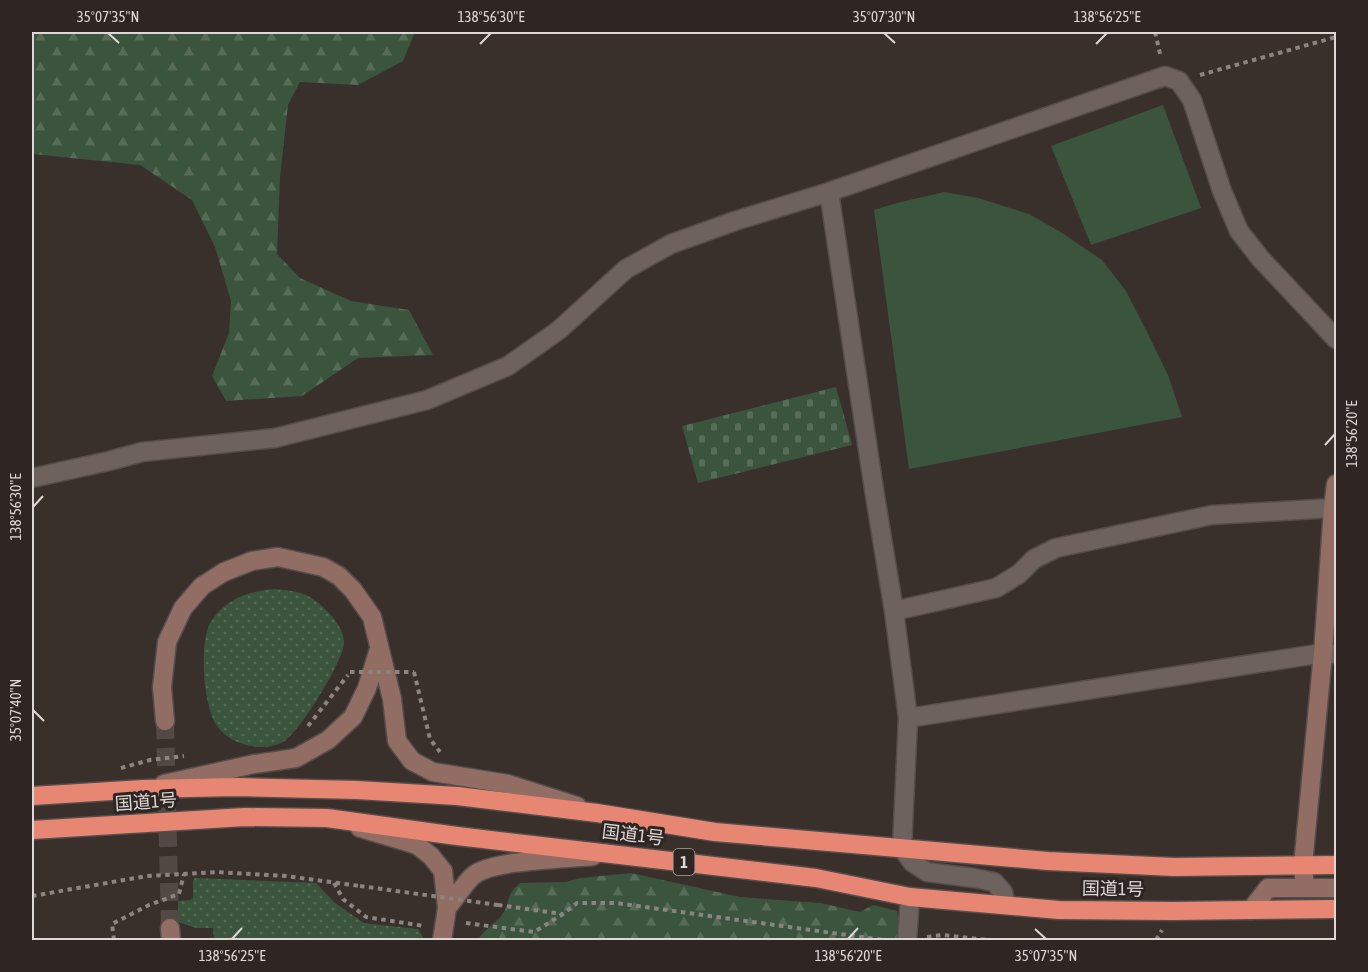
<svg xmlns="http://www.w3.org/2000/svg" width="1368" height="972" font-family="'Asap Condensed','Noto Sans JP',sans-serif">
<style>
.grass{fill:url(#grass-dots)}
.forest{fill:url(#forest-firs)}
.cemetery{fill:url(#cemetery-stones)}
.garden{fill:#3a543d}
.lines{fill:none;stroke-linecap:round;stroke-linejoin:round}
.secondary-tunnel{stroke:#524945;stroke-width:18;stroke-dasharray:18 9;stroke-linecap:butt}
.street-casing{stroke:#554d4b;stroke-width:21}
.secondary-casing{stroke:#554d4b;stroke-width:21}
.highway-casing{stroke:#554d4b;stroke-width:21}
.path{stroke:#8c8481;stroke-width:4;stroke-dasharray:4.5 4.5;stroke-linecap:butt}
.street{stroke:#6d625e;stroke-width:18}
.secondary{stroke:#926d64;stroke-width:18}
.highway{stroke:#e78773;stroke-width:18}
.path-bridge{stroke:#8c8481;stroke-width:4;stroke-dasharray:4.5 4.5;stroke-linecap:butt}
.ticks{fill:none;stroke:#ddd7d5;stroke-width:2}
.labels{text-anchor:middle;stroke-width:6;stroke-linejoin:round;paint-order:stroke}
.shield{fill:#2f2623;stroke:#a9a2a0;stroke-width:1.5}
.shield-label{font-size:16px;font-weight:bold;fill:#ddd7d5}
.street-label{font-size:18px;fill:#ddd7d5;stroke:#2f2623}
.neatline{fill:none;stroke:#ddd7d5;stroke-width:2}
.ticks-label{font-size:15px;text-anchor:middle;fill:#ddd7d5}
</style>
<defs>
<pattern id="grass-dots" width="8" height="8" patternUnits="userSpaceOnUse" patternTransform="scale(1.5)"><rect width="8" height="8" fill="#3a543d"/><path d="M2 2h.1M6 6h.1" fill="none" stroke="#566c58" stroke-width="1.8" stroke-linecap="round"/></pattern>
<pattern id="forest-firs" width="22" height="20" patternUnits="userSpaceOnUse" patternTransform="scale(1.5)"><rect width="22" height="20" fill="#3a543d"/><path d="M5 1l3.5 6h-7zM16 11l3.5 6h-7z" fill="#566c58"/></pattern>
<pattern id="cemetery-stones" width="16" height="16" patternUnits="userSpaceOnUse" patternTransform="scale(1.5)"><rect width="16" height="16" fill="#3a543d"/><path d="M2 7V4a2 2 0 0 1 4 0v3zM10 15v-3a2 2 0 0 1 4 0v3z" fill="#566c58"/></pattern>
</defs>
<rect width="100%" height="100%" fill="#39302c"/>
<!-- grass -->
<path class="grass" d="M275,589C286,590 296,591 306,595C321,602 345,626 344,643C344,660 301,729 286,740C277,747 262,748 251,746C238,744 225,737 217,726C203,706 198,639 212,620C227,598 250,591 275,589Z
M195,878L316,883L335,903L364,923L418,929L423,937L421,940H214L213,928H196L178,922V901L190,900L193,898V881Z"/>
<!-- forest -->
<path class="forest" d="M32,32H415L403,61L358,85L300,82L288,105L280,177L277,254L300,278L351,301L409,310L433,355L358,358L302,396L226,401L212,376L229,333L231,301L215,247L192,200L140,165L32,154Z
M631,873L740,897L821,903L860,912L873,905L897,911L900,932L897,940H478C484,929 497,923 504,912C511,898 506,895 520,883L566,882L581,878Z"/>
<!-- cemetery -->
<path class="cemetery" d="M836,387L852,445L698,483L682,426Z"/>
<!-- garden -->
<path class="garden" d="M1163,105L1201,208L1091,245L1051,146Z
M944,192L978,198L1029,214L1059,231L1102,260L1126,291L1146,330L1168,375L1182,417L909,469L874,210C897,202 920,198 944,192Z"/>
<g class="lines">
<!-- secondary-tunnel -->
<path class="secondary-tunnel" d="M165,721L170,928"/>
<defs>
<path id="street" d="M829,192L875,496L894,611L908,718L902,848L912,862L927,872L974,878L994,882L1003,892L1006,905
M32,478L109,461L142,452L275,438L427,400L508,366L559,330L626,269L671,244L735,221L829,192L1165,76L1179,81L1192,100L1222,191L1239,231L1260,258L1336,339
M894,611L996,588L1019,574L1034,559L1056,548L1212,515L1333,508
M908,718L1323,653L1336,654
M907,940L910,897"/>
<path id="secondary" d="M165,721L162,687L167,642L183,608L202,586L224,572L252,561L278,557L323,567L339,576L353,590L372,617L392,699L397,741L412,761L433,772L508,784L577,806
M164,784L254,764L296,758L328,740L353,717L367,688L379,649
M360,828L417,845L431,856L443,871L447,908L442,940
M1305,888L1303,865L1323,653L1333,508L1336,484
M447,908C454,900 467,880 474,875C493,860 566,859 593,856
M1251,910L1268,888H1336
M170,928L171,940"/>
<path id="highway" d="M32,796L143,789L237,787L357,790L457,796L597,813L715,832L1048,861L1174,867L1336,865
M32,830L245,817L327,818L457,836L816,878L910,897L1059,910L1172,911L1336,909"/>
</defs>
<!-- street casing -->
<use href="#street" class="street-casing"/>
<!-- secondary casing -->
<use href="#secondary" class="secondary-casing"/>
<!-- highway casing -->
<use href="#highway" class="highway-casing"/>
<!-- path -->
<path class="path" d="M1155,32L1161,58
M1200,75L1336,37
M414,672L430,739L440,752
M308,726L348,675
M121,768L150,760L184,756
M334,883L343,899L366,917L424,926
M32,896L147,876L217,872L286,876L360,886
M498,905L563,914
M466,923L534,932L563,914L577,903H616L883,940
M927,937L942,935L988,940
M114,940L112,924L149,905L179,894L184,874
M1156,940L1162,930"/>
<!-- street -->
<use href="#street" class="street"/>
<!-- secondary -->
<use href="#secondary" class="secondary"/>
<!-- highway -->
<use href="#highway" class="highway"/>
<!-- path-bridge -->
<path class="path-bridge" d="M350,672H414
M360,886L498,905"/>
</g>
<!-- ticks -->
<path class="ticks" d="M108,33L119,43M884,33L895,43M480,44L491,33M1096,44L1107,33M1325,445L1335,434M33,507L43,496M33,710L44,721M1035,929L1046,939M232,939L242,928M848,939L858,928"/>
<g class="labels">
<!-- shield labels -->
<rect class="shield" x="673.5" y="849" width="21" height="26" rx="4.5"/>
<g class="shield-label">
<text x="684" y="868">1</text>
</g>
<!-- street labels -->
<g class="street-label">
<text transform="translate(146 802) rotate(-4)" y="6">国道1号</text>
<text transform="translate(633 835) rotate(7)" y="6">国道1号</text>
<text transform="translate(1113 889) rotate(1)" y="6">国道1号</text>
</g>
</g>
<!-- border -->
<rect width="1368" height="972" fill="none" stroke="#2f2623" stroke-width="66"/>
<rect x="33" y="33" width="1302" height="906" class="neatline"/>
<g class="ticks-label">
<text x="108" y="22">35°07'35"N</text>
<text x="491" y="22">138°56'30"E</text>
<text x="884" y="22">35°07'30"N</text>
<text x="1107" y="22">138°56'25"E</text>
<text transform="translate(1352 434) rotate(-90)" y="5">138°56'20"E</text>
<text transform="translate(16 507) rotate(-90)" y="5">138°56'30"E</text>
<text transform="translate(16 710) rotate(-90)" y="5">35°07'40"N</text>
<text x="232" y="961">138°56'25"E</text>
<text x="848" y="961">138°56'20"E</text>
<text x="1046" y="961">35°07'35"N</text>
</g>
</svg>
